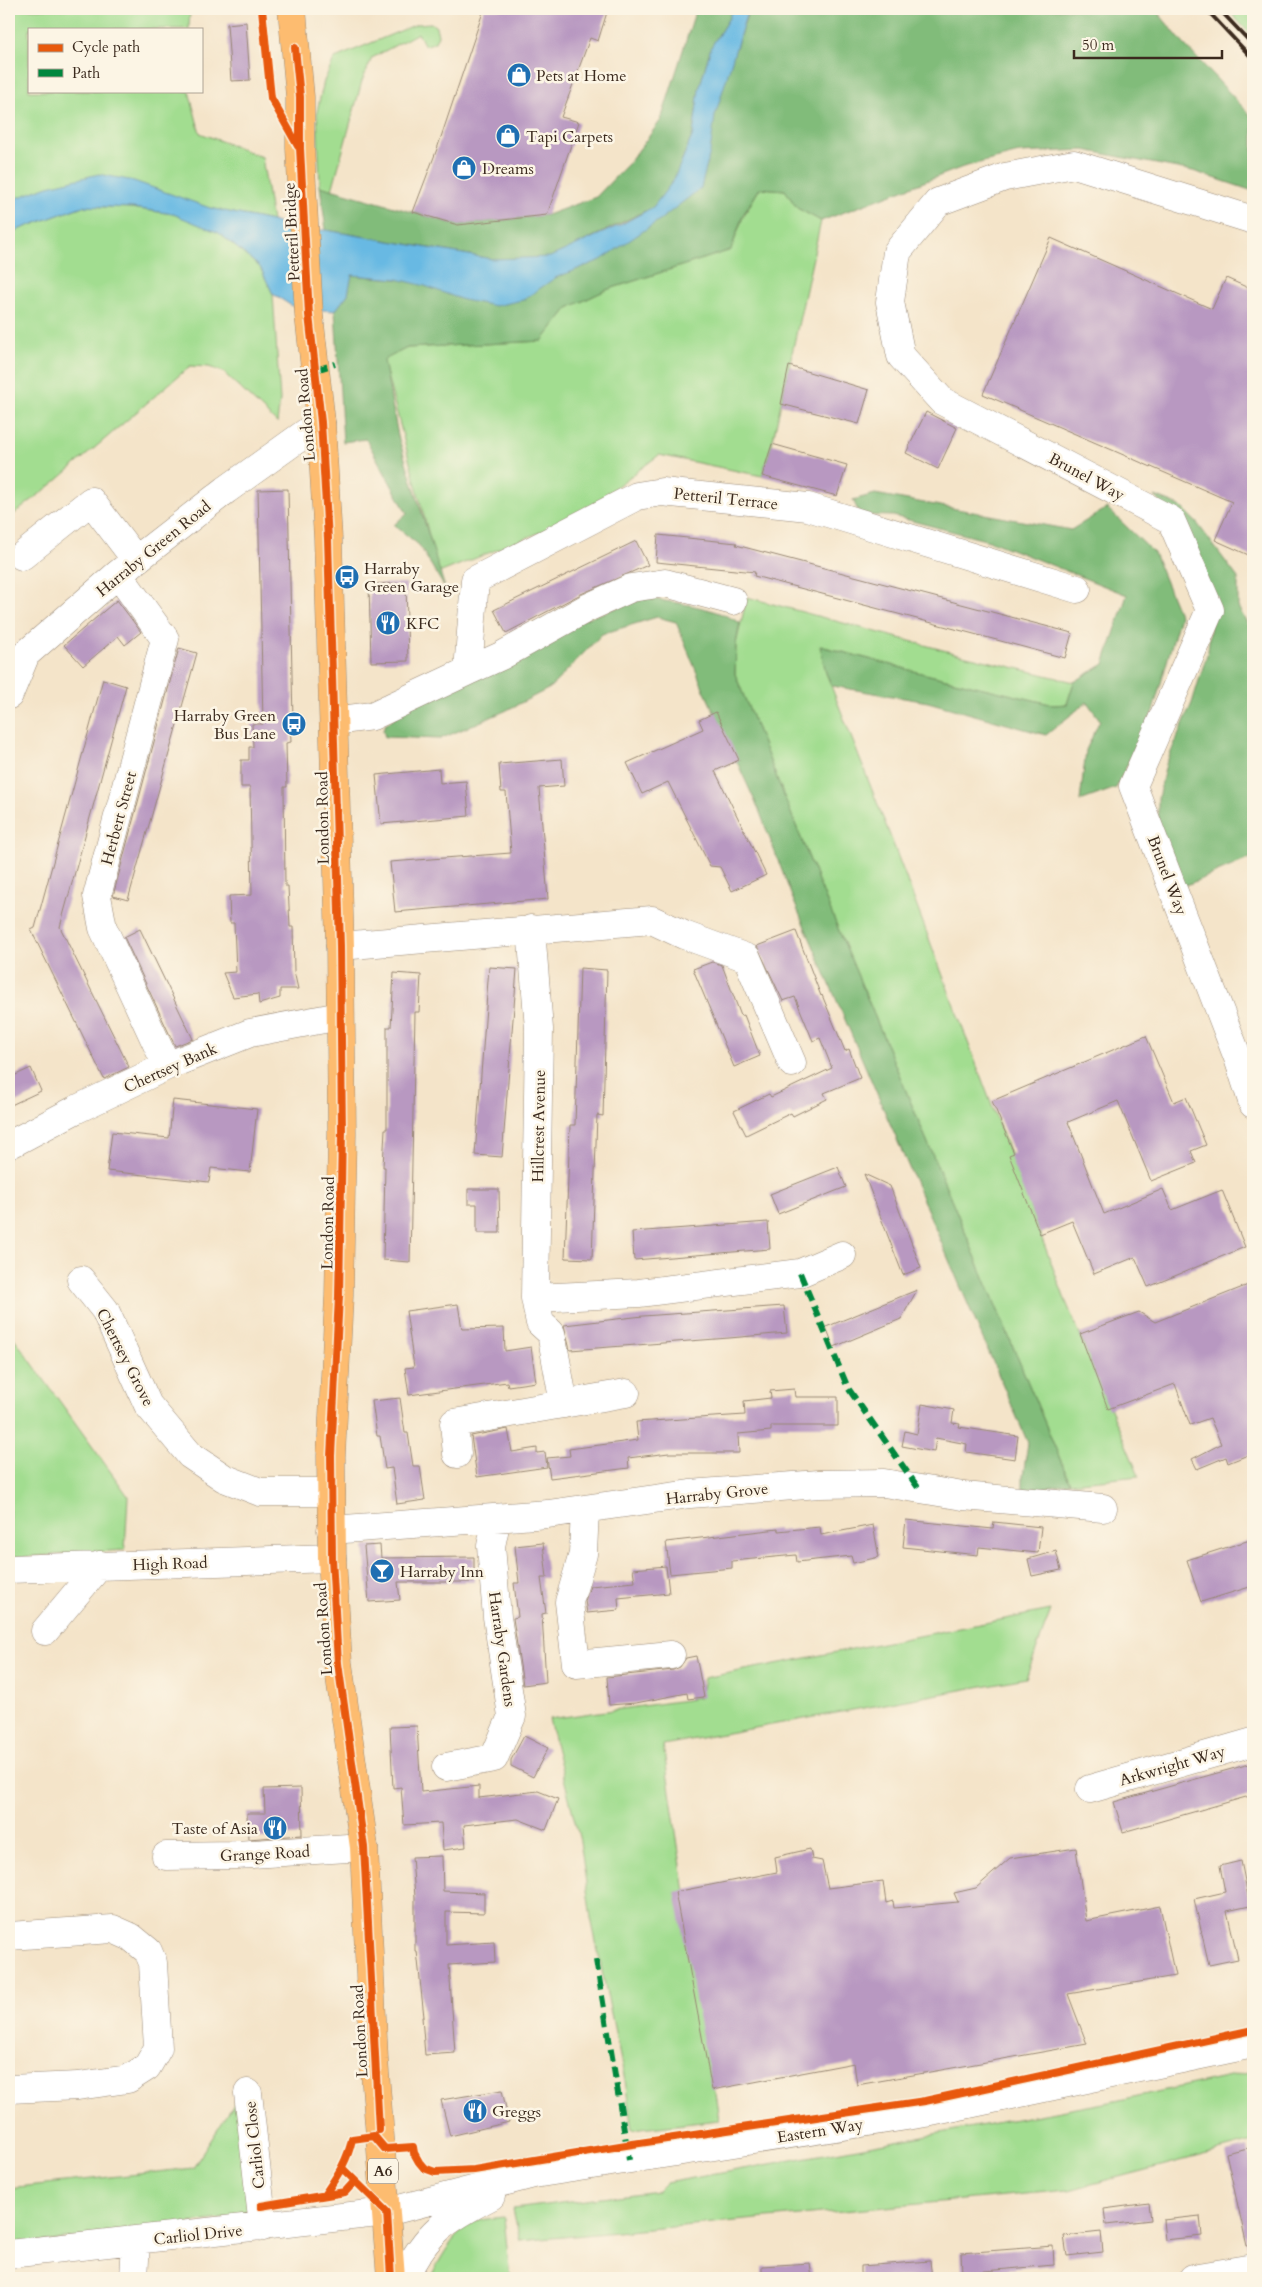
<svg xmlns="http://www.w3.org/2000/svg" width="1262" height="2287" font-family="Cardo,serif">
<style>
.green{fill:#a2dd90;stroke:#6e8457}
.forest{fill:#81bc7a;stroke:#5e734c}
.water{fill:#68b9e3;stroke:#527280}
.building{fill:#b898c1}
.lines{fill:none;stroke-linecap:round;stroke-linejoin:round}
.minor-casing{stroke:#988774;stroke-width:29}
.major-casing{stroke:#988774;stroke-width:29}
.minor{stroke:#fff;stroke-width:28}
.major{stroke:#fdbc70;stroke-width:28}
.rail{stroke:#3b2a1e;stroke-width:4}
.quiet{stroke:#00873e;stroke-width:6;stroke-dasharray:12 6;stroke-linecap:butt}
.cycleway-casing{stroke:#fcf5e5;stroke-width:11}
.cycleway{stroke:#e8590c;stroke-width:8}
.labels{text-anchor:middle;stroke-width:5;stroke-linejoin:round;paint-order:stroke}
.shield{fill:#fcf5e5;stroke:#75675a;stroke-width:1}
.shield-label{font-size:15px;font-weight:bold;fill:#3b2a1e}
.poi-label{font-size:16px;fill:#3b2a1e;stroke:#fcf5e5;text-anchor:start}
.street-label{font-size:16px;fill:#3b2a1e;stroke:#fcf5e5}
</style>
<rect width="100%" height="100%" fill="#fcf5e5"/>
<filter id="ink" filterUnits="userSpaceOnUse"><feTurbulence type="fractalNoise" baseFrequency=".02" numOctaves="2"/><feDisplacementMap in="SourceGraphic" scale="10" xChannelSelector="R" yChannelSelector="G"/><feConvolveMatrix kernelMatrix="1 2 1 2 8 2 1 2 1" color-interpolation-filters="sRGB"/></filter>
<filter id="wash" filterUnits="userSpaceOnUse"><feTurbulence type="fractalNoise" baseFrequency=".0096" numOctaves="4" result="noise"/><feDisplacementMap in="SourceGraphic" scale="20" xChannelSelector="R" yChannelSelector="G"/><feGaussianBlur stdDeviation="1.12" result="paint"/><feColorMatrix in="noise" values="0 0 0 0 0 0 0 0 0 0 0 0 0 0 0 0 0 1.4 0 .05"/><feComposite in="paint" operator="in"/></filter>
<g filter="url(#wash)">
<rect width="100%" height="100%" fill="#f4e4c9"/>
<!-- green -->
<path class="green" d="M9,9H190L189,29H29V91H189L200,133L262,157L272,221L210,208L9,204Z
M1227,9H1253V37Z
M431,23L436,27L438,35L435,42L425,46L418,33L372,58L362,81L332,190L320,186L317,111L324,81L335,58L417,24Z
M760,188L785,190L797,208L821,221L772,444L762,476L659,455L573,519L439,573L383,360L407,348L542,341L568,308L606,290L731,250L743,217Z
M83,206L132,208L173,214L197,222L219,233L260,267L273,294L280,400L277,423L223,372L209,367L190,366L55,482L9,518V233Z
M747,597L954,653L1074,682L1067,704L1054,705L925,674L821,646L826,673L891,838L1064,1297L1139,1476L1070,1483L819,883L735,674L736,644Z
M9,1331L128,1496L125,1550L9,1558Z
M1051,1610L1026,1678L663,1745L719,2120L632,2130L625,2080L591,1918L580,1841L549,1719L700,1698L704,1678Z
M1253,2071V2142L1069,2190L520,2241L513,2209L658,2191L666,2183L1115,2101Z
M238,2098L253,2215L9,2246V2188L193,2168Z
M504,2217L510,2278H430C440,2260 453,2233 473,2223C482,2219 495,2218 504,2217Z"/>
<!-- forest -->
<path class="forest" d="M696,9H732L729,18L711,47L699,89L693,134L681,162L710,125L749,9H1155L1183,43L1253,118V191L1193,171L1084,150L1019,153L963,167L821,221L797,208L785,190L760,188L743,215L731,250L606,290L568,308L542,341L407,348L384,360L398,436L445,588L419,545L394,525L407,513L366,439L343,442L335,311L348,294L351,275L514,290L645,211L550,258L492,259L326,230L320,186L458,225L547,215L596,197L629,163L661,120Z
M875,494L1071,530L1107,508L1154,553L1180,616L1153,711L1116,788L1080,801L1086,750L1100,720L1087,702L1046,735L928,702L832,686L826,673L820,646L925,674L1054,705L1067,704L1074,682L1104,664L1127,595L993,542L893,516L860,515L853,500Z
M1155,496L1180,506L1197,523L1238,578V607L1253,633V857L1182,887L1158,824V798L1166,764L1192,703L1208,651L1213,602L1177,525Z
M645,598C676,603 713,606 740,623L736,644L735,674L819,883L1070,1483L1036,1489H1023V1476L1028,1443L792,897L759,810L704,690L676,622L657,617L602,634L550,688L505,711L440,739L385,737L383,730L385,725L468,660Z"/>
<!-- water -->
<path class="water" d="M732,9H748L715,116L710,152L701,188L661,219L601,260L555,278L523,300L495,306L463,300L425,286L397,279L352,275L348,294L335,311L295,308L273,294L260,267L219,233L173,214L132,208L83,206L9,233V201L48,186L99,174L134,181L210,208L272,221L298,230H326L492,259L550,257L622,224L653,207L673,181L693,134L699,89L711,47L729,18Z"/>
<g id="blocks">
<!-- building -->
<path class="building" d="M484,9H608L598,41L590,38L561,117L579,122L547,215L458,225L413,212L437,149Z
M246,22L250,80L231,81L227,24Z
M1051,238L1212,309L1226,278L1253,290V557L1215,540L1232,502L983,394Z
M789,366L869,390L859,424L781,404Z
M926,412L957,428L938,469L906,453Z
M772,444L847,465L837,496L762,476Z
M288,489L293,721H290L291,742L286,743L287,787H284L285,886H288L290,927H293L294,971L298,989H280V998L259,1004L258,994L233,997L223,973L236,972L234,923H230L229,896L252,895L250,787H241V760H249V747H253L252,724H263L258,490Z
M658,535L737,543L736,545L1072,633L1065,658L754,576L755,572L656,562Z
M636,541L648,565L581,594L506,633L494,610Z
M406,583L408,661L371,662L369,584Z
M117,600L141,632L125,645L118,636L83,666L64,645Z
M179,648L197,653L128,900L113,896Z
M103,679L126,686L60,927L129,1067L104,1079L31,930L35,928Z
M716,712L739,760L715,771L766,875L732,891L720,867L710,866L668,782L642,794L627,763L703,729L699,720Z
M562,759L564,786L539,788L548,899L395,912L390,862L511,853L506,792H501L499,764Z
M439,769L440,783L466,781L469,816L381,824L376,775Z
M140,929L193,1039L175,1046L124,937Z
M796,931L821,996L822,995L845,1051L849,1049L860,1078L824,1093L827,1099L793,1116L791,1113L746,1135L734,1111L769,1094L771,1097L832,1068L820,1038L813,1041L795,997L783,1001L757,946Z
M712,962L722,965L741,1016L744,1015L760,1056L734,1067L693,969Z
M489,967L517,969L502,1157L475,1155Z
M580,968L607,970L603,1116L597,1115L592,1259L565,1258L570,1125H575Z
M394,973L421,975L419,1012H415L410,1262L383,1260L385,1167H383L385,1129H387V1027H391Z
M1146,1036L1174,1102L1186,1097L1206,1145L1191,1151L1196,1163L1151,1181L1118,1101L1068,1122L1104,1214L1163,1189L1172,1210L1222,1190L1245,1247L1148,1287L1135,1257L1094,1274L1072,1221L1040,1234L1009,1155L1014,1153L992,1101Z
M31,1068L41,1091L9,1106V1078Z
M173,1100L257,1109L250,1172L211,1168L209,1182L107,1171L112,1132L169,1138Z
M838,1167L846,1187L778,1214L770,1194Z
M864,1174L890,1186L921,1268L903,1275Z
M468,1189H499L500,1233H477V1204H468Z
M768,1222L770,1249L634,1260L632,1232Z
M1253,1283V1453L1228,1463L1226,1457L1197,1469L1192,1459L1221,1444L1210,1418L1190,1425L1175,1384L1108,1409L1080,1334L1139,1312L1155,1322Z
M917,1290L901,1319L834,1347L826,1327Z
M458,1304L462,1329L504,1328L505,1351L531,1347L536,1382L508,1386L507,1382L409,1395L405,1368L414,1367L406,1311Z
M784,1306L787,1333L729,1338L570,1350L564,1325L643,1316Z
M794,1389L795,1397H838V1426H771V1431L738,1434L739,1453H669L628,1458L629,1468L550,1478L547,1458L570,1456L569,1449L638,1440L636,1422L745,1415L744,1401L771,1398L770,1391Z
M400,1398L405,1433H408L413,1466H420L425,1500L397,1504L392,1468L385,1469L380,1436H377L372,1401Z
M922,1404L954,1410L952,1423L960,1424L959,1427L1018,1436L1015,1459L966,1452L967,1444L936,1438L934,1452L902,1446L905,1431L917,1434Z
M508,1429L512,1452L537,1448V1453L545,1452L547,1467L477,1477L471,1436Z
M906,1520L993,1529L994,1522L1041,1527L1038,1553L979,1547L978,1555L903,1547Z
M873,1525L879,1557L853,1563L851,1556L797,1562L796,1555L732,1561V1568L670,1574L666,1542L778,1529V1531L820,1527L821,1535Z
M1253,1539V1586L1201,1602L1187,1560Z
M543,1543L547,1578H541L546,1613L542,1614L546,1682L523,1685L513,1618L518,1617L514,1583H519L515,1546Z
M380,1545L381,1558L474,1557V1582H398L400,1600L369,1602L364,1546Z
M1056,1551L1061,1570L1032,1576L1028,1559Z
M666,1566L669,1593L618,1598L619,1610L587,1613L585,1601L590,1586L635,1582L633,1569Z
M696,1656L704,1697L688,1699L687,1693L636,1703L609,1705L607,1677L673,1670L680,1667L686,1658Z
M417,1726L421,1792L479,1786V1798L538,1791L558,1799L546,1830L518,1819L464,1825L466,1847L443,1850L441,1823L404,1825L401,1787L393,1788L390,1727Z
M524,1736L548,1748L533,1777L511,1766V1760Z
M1253,1763V1795L1123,1832L1114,1802Z
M301,1788L302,1835L248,1839L247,1813H265L264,1789Z
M1076,1848L1086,1921L1160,1906L1175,1976L1068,1994L1087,2044L857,2085L854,2063L712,2090L675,1892L777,1872L775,1857L810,1849L812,1859L822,1861L828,1888L883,1881L886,1903L893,1901L894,1908L958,1902L954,1893L976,1888L1010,1858Z
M442,1856L443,1891L484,1893V1913L446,1912V1945L494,1942L495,1962L449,1965L455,2053L425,2055L422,2017H424L417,1951H415V1897L412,1857Z
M1241,1861L1250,1906L1227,1911L1238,1959L1209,1965L1194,1899L1225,1892L1220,1866Z
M502,2090L509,2122L450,2136L441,2100Z
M1248,2148L1253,2174V2245L1247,2246L1226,2153Z
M1149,2203L1151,2220L1106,2225L1104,2209Z
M1200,2216L1202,2236L1165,2240L1163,2220Z
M1101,2232L1103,2252L1067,2256L1064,2236Z
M1053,2246L1054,2265L962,2273L961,2253Z
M930,2261L932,2278H861V2266Z
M810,2263L812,2278H762V2266Z"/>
</g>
</g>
<g filter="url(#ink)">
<use href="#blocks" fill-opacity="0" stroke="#988774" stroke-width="1"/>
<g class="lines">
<defs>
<path id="minor" d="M1253,220L1074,164L1005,177L938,202L897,252L890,302L901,356L942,401L1171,520L1210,610L1133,786L1238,1058L1253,1104
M22,556L91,501L136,560
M118,574L165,639L97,896L103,928L167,1066
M468,671L501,656L587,608L631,588L665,583L733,601
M9,695L26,654L118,574L226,490L321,422
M334,721L372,716L468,671L475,580L637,496L662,492L808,507L1077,589
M531,929L539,1029L535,1298L540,1323L551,1333L564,1404
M340,946L652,920L684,935L747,958L792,1063
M9,1145L75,1110L167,1066L250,1033L340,1016
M81,1280L105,1310L148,1405L190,1455L224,1478L260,1492H331
M535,1298L639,1293L800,1273L842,1255
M457,1454L454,1423L626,1393
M585,1509L583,1554L569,1602L576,1664L671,1655
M331,1530L548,1514L690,1494L819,1484L884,1483L963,1496L1103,1508
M9,1569L332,1558
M45,1631L100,1565
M446,1767L494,1758L512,1716L497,1617L491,1546L497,1518
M1090,1789L1253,1742
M166,1856L236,1855L364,1847
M9,1936L113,1929L131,1937L148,1951L153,1963L158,2048L147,2067L128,2079L78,2086L9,2089
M248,2093L263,2227
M9,2254L387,2212L534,2174L926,2113L1253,2044
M134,2278L136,2241
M404,2278C427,2231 445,2220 491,2196
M1193,2278L1253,2268"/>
<path id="major" d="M292,9L300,97V148L309,315L321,422L328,539L340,946L342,1133L339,1296L331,1456L332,1558L338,1663L364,1847L374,2060L391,2278"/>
</defs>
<!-- minor casing -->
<use href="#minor" class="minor-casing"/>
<!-- major casing -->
<use href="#major" class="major-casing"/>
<!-- minor -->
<use href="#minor" class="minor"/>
<!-- major -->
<use href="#major" class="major"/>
<!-- rail -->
<path class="rail" d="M1206,9L1253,59
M1219,9L1253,45"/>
<!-- quiet -->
<path class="quiet" d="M316,370L335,364
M800,1273L848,1388L919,1489
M596,1960L629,2160"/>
<defs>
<path id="cycleway" d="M262,9L271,98L298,146
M295,48L300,97V148L309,315L321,422L328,539L340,946L342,1133L339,1296L331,1456L332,1558L338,1663L364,1847L379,2130
M342,2168L387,2212L391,2278
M325,2194C337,2176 348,2160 352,2139L374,2136L385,2149L413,2147L414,2153L419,2162L424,2168L435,2172L474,2170L626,2145L925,2101L1253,2030
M261,2206L345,2192L355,2181"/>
</defs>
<!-- cycleway casing -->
<use href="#cycleway" class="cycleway-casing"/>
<!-- cycleway -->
<use href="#cycleway" class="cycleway"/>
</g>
</g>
<!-- icons -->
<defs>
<symbol id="shop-disc" viewBox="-11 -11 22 22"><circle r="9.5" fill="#1f6fb2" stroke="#fcf5e5"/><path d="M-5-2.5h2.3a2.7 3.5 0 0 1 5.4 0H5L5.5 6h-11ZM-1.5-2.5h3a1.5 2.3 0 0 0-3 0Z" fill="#fff"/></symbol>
<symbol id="bus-disc" viewBox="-11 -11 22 22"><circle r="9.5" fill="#1f6fb2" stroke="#fcf5e5"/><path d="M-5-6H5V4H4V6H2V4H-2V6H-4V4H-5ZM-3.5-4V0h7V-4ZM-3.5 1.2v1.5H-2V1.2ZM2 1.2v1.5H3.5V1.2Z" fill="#fff"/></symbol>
<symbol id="restaurant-disc" viewBox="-11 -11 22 22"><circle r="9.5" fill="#1f6fb2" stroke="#fcf5e5"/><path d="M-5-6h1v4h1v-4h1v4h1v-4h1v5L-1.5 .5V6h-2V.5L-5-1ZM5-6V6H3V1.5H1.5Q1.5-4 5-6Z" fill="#fff"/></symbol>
<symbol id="bar-disc" viewBox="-11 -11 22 22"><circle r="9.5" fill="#1f6fb2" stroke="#fcf5e5"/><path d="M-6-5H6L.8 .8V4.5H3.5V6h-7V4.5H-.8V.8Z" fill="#fff"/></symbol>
</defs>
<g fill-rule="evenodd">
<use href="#shop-disc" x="505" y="61" width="28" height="28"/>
<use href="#shop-disc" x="494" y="122" width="28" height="28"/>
<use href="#shop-disc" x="450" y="154" width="28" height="28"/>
<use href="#bus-disc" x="333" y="563" width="28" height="28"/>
<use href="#restaurant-disc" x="374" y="609" width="28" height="28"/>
<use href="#bus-disc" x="280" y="710" width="28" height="28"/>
<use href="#bar-disc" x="368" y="1557" width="28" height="28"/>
<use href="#restaurant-disc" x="261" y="1814" width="28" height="28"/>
<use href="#restaurant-disc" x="461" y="2097" width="28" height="28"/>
</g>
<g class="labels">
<!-- shield labels -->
<rect class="shield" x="368" y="2158.5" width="30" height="25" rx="4"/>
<g class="shield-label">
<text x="383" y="2176">A6</text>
</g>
<!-- poi labels -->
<g class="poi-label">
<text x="536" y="81">Pets at Home</text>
<text x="526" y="142">Tapi Carpets</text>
<text x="482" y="174">Dreams</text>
<text x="364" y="574">Harraby<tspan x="364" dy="18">Green Garage</tspan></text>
<text x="406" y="629">KFC</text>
<text x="276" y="721" text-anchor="end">Harraby Green<tspan x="276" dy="18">Bus Lane</tspan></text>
<text x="400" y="1577">Harraby Inn</text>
<text x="258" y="1834" text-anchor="end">Taste of Asia</text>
<text x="492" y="2117">Greggs</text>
</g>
<!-- street labels -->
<g class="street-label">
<text transform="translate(291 232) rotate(-93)" y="6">Petteril Bridge</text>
<text transform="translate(305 415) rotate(-95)" y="6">London Road</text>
<text transform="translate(1087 476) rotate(28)" y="6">Brunel Way</text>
<text transform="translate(726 498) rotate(6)" y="6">Petteril Terrace</text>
<text transform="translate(153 548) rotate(-39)" y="6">Harraby Green Road</text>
<text transform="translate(118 818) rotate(-75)" y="6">Herbert Street</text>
<text transform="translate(322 818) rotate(-91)" y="6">London Road</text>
<text transform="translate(1168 875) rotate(69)" y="6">Brunel Way</text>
<text transform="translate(170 1067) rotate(-24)" y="6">Chertsey Bank</text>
<text transform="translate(538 1126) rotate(-89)" y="6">Hillcrest Avenue</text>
<text transform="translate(327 1223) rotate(-89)" y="6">London Road</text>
<text transform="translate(126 1357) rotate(63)" y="6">Chertsey Grove</text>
<text transform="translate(717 1493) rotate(-6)" y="6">Harraby Grove</text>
<text transform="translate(170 1563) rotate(-2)" y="6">High Road</text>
<text transform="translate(323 1629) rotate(-94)" y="6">London Road</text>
<text transform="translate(503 1649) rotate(82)" y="6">Harraby Gardens</text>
<text transform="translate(1172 1765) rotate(-16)" y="6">Arkwright Way</text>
<text transform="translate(265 1853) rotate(-3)" y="6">Grange Road</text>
<text transform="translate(359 2031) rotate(-93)" y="6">London Road</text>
<text transform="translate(820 2130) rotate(-9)" y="6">Eastern Way</text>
<text transform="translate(254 2145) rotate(-96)" y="6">Carliol Close</text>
<text transform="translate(198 2234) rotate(-6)" y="6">Carliol Drive</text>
</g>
</g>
<!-- margin -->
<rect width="1262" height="2287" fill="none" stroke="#fcf5e5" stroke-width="30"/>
<!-- legend -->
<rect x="28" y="28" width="175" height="65" fill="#fcf5e5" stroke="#afa495"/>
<rect x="38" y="44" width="25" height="8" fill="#e8590c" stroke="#afa495"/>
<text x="72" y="52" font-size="15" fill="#3b2a1e">Cycle path</text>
<rect x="38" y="69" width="25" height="8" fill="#00873e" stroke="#afa495"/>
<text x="72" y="78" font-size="15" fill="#3b2a1e">Path</text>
<!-- scale -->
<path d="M1074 50v8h148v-8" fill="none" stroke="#3b2a1e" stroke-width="2.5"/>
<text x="1082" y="50" font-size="15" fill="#3b2a1e" stroke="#fcf5e5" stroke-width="4" paint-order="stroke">50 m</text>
</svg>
